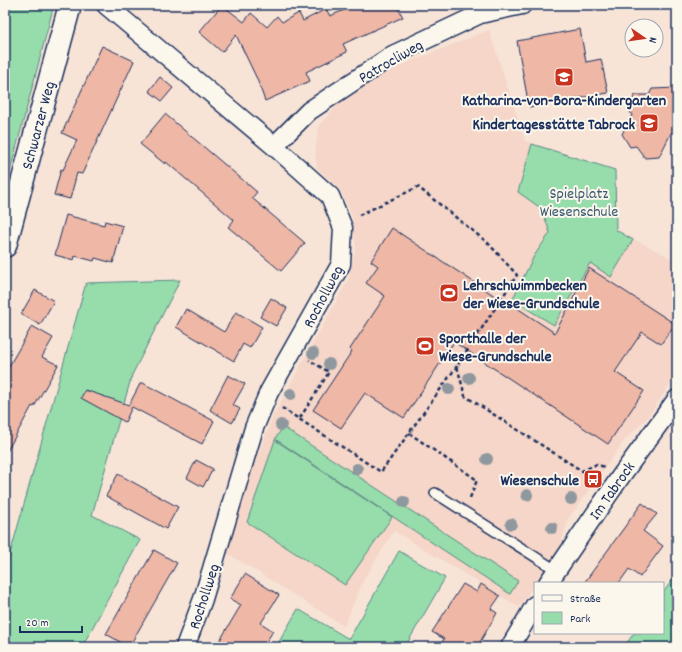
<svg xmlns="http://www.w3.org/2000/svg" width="682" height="652" font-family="Dekko,sans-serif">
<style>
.built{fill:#f5d6c8}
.green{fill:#96ddab;stroke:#588684}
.building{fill:#efb7a5;stroke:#1b2f5e}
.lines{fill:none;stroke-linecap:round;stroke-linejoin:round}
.service-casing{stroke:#1b2f5e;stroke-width:12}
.minor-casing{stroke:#1b2f5e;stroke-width:21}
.tertiary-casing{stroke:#1b2f5e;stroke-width:25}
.path{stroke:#1b2f5e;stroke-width:2.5;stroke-dasharray:4 3;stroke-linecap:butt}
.service{stroke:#fbf7ec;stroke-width:9}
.minor{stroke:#fbf7ec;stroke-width:18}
.tertiary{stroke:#fbf7ec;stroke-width:22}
.tree{fill:#8f989f}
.labels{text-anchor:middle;stroke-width:4;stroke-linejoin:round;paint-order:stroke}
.street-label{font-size:16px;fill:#1b2f5e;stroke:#fbf7ec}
.poi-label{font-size:16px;font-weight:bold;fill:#1b2f5e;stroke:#fbf7ec;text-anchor:end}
.park-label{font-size:16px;fill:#3a5a71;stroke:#fbf7ec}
</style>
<rect width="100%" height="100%" fill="#f7e4d7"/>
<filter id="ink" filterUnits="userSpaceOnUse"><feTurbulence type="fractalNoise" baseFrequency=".025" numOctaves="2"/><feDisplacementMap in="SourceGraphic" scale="8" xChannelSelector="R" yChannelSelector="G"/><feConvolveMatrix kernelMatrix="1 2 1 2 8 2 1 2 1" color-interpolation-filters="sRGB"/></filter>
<g filter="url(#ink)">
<!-- built -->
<path class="built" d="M489,30L525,141L615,170L616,230L677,261V374L648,417L627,437L568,519L560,548L519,607L394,531L365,577L344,626L227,553L242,498L273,416L348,280L356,248L352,215L339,188L317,168L315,153L319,125L338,105L392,69Z"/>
<!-- green -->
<path class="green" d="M5,5H54L5,190Z
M532,144L615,170L616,230L633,240L611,277L590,263L554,325L512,300L534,256L550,233L542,209L518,192Z
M180,280L132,375L92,515L140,540L82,647H5V572L86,283Z
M283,427L518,581L510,594L275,439Z
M275,440L392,517L345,585L247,522Z
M399,551L445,578L405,647H276L298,609L349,639Z
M677,573V647H624L634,633H663V593Z"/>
<!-- building -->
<path class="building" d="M222,5L244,22L251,13L267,27L277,16L282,22L299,13L303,21L326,9L330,16L356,5H396L403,17L343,44L347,52L306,72L310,81L265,101L257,79L236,35L222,52L199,32Z
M580,29L586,62L601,59L608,93L529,107L517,41Z
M102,46L134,61L82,174L77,173L70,199L54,195L61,169L63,170L77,140L62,133Z
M160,77L173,88L162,101L149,91Z
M677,88V133H671L659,157L645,158L636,146L630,147L622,134L632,115L628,109L635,95H649L652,89Z
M165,114L257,192L252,198L305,243L281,271L228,227L234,220L166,162L165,164L140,144Z
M66,215L104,225L105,221L123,226L113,263L95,258L94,261L75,256L74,260L55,255Z
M392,228L510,306L511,304L555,333L589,268L675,324L661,344L642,332L615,372L644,391L608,444L454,342L404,418L365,393L341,428L313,410L352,351L350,349L385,296L366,283L378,266L371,261Z
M35,290L54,301L40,325L21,314Z
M271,298L287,308L276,326L260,317Z
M186,309L224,332L236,312L262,327L250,348L243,344L234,361L176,327Z
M32,326L53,338L42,357L58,365L34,407L32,406L5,455V373Z
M228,375L245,384L233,405L240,409L232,423L210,410Z
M141,382L214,421L202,444L132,407L125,422L81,398L85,390L129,405Z
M196,460L213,469L203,487L187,478Z
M118,474L178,507L166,529L106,496Z
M642,503L657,514L643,531L663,546L640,577L629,569L619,583H584Z
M154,550L177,563L129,647L106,634Z
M245,574L279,595L261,623L273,631L263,647H216L241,605L230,599Z
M463,584L477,592L481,584L500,596L491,609L497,613L477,647H439L444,639L432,632Z"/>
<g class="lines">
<defs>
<path id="service" d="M435,493L556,570"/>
<path id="minor" d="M106,5L274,146L330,196L343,228L341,264L269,392L254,428L203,599L185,647
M274,146L309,111L393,55L480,14L522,5
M548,583L621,476L677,399
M510,647L535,605"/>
<path id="tertiary" d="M5,246L70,5"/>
</defs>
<!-- service casing -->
<use href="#service" class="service-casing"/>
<!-- minor casing -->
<use href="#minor" class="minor-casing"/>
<!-- tertiary casing -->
<use href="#tertiary" class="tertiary-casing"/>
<!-- path -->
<path class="path" d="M359,215L418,187L488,243L517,275L457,366L465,396L582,471L597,464L604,467
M282,408L381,472L457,366
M300,418L329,372L309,360
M409,433L477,480L470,498"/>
<!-- service -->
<use href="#service" class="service"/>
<!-- minor -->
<use href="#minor" class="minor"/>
<!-- tertiary -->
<use href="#tertiary" class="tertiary"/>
</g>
<!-- trees -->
<g class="tree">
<circle cx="313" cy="353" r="6"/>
<circle cx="329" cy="364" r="6"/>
<circle cx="469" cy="378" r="6"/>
<circle cx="449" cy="389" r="6"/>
<circle cx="291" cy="394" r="6"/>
<circle cx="281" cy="425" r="6"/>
<circle cx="487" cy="459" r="6"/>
<circle cx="357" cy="469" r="6"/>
<circle cx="527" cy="495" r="6"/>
<circle cx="571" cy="499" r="6"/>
<circle cx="404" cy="502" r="6"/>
<circle cx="511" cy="524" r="6"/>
<circle cx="552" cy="528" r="6"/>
</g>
</g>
<!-- icons -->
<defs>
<symbol id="school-square" viewBox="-11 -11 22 22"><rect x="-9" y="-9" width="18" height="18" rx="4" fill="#c8321e" stroke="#fbf7ec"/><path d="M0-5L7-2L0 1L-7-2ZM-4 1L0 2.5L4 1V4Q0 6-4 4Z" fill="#fff"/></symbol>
<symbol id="stadium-square" viewBox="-11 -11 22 22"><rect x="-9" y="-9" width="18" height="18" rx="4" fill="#c8321e" stroke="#fbf7ec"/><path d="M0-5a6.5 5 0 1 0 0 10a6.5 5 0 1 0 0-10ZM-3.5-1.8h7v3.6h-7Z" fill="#fff"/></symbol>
<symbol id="bus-square" viewBox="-11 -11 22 22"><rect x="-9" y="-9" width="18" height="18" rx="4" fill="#c8321e" stroke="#fbf7ec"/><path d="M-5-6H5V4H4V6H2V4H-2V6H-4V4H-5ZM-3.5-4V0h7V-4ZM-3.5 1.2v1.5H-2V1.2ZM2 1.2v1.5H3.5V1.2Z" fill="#fff"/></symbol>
</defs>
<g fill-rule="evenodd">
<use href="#school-square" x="553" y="66" width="22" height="22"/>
<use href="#school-square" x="638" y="112" width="22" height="22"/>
<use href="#stadium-square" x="438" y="282" width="22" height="22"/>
<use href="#stadium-square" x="414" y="335" width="22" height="22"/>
<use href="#bus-square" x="582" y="468" width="22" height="22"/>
</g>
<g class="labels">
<!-- street labels -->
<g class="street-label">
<text transform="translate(390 60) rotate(-30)" y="6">Patrocliweg</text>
<text transform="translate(37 125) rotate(-75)" y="6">Schwarzer Weg</text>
<text transform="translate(322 296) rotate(-62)" y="6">Rochollweg</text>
<text transform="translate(611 490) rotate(-55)" y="6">Im Tabrock</text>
<text transform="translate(203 596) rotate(-72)" y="6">Rochollweg</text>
</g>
<!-- poi labels -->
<g class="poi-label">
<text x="564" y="105" text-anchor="middle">Katharina-von-Bora-Kindergarten</text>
<text x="635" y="129">Kindertagesstätte Tabrock</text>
<text x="463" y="290" text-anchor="start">Lehrschwimmbecken<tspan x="463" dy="18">der Wiese-Grundschule</tspan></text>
<text x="439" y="343" text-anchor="start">Sporthalle der<tspan x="439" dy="18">Wiese-Grundschule</tspan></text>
<text x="579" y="485">Wiesenschule</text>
</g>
<!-- park labels -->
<g class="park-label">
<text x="579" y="198">Spielplatz<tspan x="579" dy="18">Wiesenschule</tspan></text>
</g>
</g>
<!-- margin -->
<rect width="682" height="652" fill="none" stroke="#fbf7ec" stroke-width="20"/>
<rect x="10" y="10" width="662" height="632" fill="none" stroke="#1b2f5e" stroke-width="1.5" filter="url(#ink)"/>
<!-- legend -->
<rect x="534" y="582" width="130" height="52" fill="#fbf7ec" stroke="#a1a7b3"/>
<rect x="542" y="595" width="20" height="6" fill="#fbf7ec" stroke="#a1a7b3"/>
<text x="570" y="602" font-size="12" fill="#1b2f5e">Straße</text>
<rect x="542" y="612" width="20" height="12" fill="#96ddab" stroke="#a1a7b3"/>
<text x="570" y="622" font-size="12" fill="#1b2f5e">Park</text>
<!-- north arrow -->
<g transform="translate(644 38) rotate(103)"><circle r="19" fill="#fbf7ec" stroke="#a1a7b3"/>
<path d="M0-3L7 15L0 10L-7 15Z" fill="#c8321e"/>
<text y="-6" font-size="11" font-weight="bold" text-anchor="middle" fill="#1b2f5e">N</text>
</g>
<!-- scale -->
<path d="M20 626v6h62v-6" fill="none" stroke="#1b2f5e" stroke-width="2"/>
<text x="26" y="626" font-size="12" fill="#1b2f5e" stroke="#fbf7ec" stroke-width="3" paint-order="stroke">20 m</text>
</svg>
